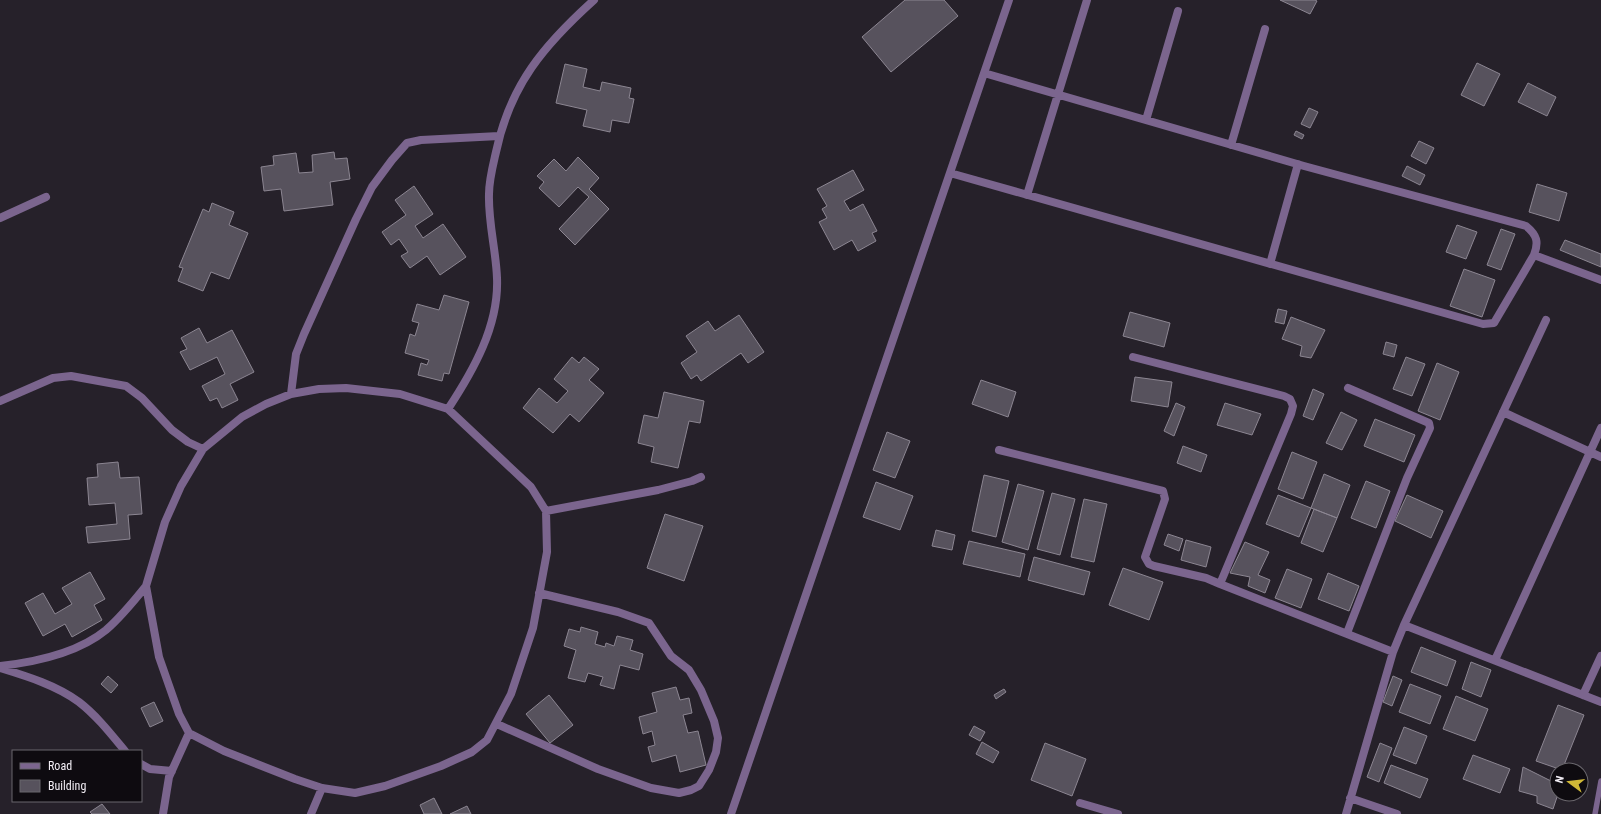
<svg xmlns="http://www.w3.org/2000/svg" width="1601" height="814" font-family="'Roboto Condensed',sans-serif">
<style>
.building{fill:#57525d;stroke:#8c8692}
.lines{fill:none;stroke-linecap:round;stroke-linejoin:round}
.service{stroke:#7b658e;stroke-width:5.5}
.minor{stroke:#7b658e;stroke-width:8}
</style>
<rect width="100%" height="100%" fill="#26212a"/>
<!-- building -->
<path class="building" d="M905,0H944L958,16L891,72L862,37Z
M1280,0H1315L1317,1L1310,14Z
M1477,63L1500,74L1484,106L1461,95Z
M565,64L587,69L583,87L600,91L602,82L631,88L629,98L634,99L629,123L612,120L610,132L583,126L587,110L556,103Z
M1528,83L1556,97L1547,116L1518,102Z
M1309,108L1318,112L1310,128L1301,124Z
M1296,131L1304,135L1302,139L1294,135Z
M1419,141L1434,148L1426,164L1411,156Z
M334,152L335,159L347,158L350,179L330,182L333,205L284,211L281,189L264,191L261,167L274,165L273,156L296,153L299,173L313,172L312,155Z
M578,157L599,178L589,189L609,209L575,245L559,229L589,197L578,187L559,207L539,188L544,182L537,176L554,159L566,171Z
M1407,166L1425,175L1420,185L1402,176Z
M853,170L864,190L844,201L850,211L863,204L877,231L872,233L876,241L858,251L852,240L834,250L819,222L827,218L822,209L827,206L817,189Z
M1537,184L1567,193L1559,221L1529,212Z
M414,186L433,214L415,226L423,238L443,224L466,257L440,275L427,256L410,268L401,256L408,252L399,239L391,245L382,232L406,215L395,200Z
M212,203L234,212L229,225L248,233L229,279L211,272L203,291L178,281L183,268L179,267L203,209L209,212Z
M1457,225L1477,232L1466,259L1446,252Z
M1501,229L1515,234L1501,270L1487,265Z
M1565,240L1601,254V267L1560,250Z
M1464,269L1495,280L1482,317L1450,306Z
M444,295L469,302L449,374L444,373L442,381L418,375L421,363L427,365L429,360L405,353L410,334L415,336L419,323L412,321L417,304L439,310Z
M1278,309L1287,311L1284,324L1275,322Z
M1130,312L1170,323L1164,347L1123,336Z
M739,315L764,352L748,363L741,353L701,381L697,375L691,379L681,363L697,352L686,336L708,321L715,331Z
M1291,317L1325,330L1311,358L1300,356L1302,346L1282,339Z
M199,328L207,343L232,330L254,372L230,384L238,400L222,408L217,398L210,401L202,386L225,374L217,357L190,370L180,352L187,349L181,338Z
M1386,342L1397,345L1394,357L1383,354Z
M572,357L579,363L584,357L599,369L589,380L604,393L579,422L570,414L553,433L523,408L539,388L557,403L568,391L554,379Z
M1406,357L1425,364L1412,396L1393,389Z
M1437,363L1459,372L1440,420L1418,411Z
M1135,377L1172,382L1168,407L1131,401Z
M981,380L1016,392L1008,417L972,404Z
M1313,389L1324,394L1313,420L1303,416Z
M664,392L704,401L700,423L689,421L678,468L651,462L654,447L638,443L644,415L658,418Z
M1176,403L1185,407L1174,436L1164,431Z
M1225,403L1261,414L1252,435L1217,425Z
M1341,412L1357,420L1342,450L1326,443Z
M1375,419L1415,435L1404,462L1364,446Z
M887,432L910,441L895,478L873,470Z
M1183,446L1207,455L1201,472L1177,463Z
M1292,452L1317,462L1303,499L1278,489Z
M118,462L120,478L139,477L142,514L128,515L130,539L88,543L86,527L117,524L115,503L89,505L87,478L98,477L97,464Z
M1324,474L1350,485L1337,518L1311,508Z
M984,475L1009,481L996,537L972,531Z
M1366,481L1390,491L1376,528L1351,518Z
M876,482L913,496L900,530L863,517Z
M1018,484L1044,491L1028,550L1002,542Z
M1052,493L1075,499L1060,555L1037,549Z
M1278,495L1311,508L1299,537L1266,524Z
M1407,495L1443,511L1431,538L1395,521Z
M1084,499L1107,504L1094,562L1071,557Z
M1314,509L1337,518L1323,552L1301,543Z
M665,514L703,526L684,581L647,568Z
M936,530L955,535L952,550L932,546Z
M1168,534L1183,539L1179,551L1164,545Z
M1186,540L1211,547L1206,567L1181,560Z
M969,541L1025,554L1020,577L963,564Z
M1245,542L1269,552L1258,575L1270,580L1265,593L1248,586L1250,577L1230,573Z
M1034,557L1090,572L1084,595L1028,580Z
M1123,568L1163,582L1149,620L1109,605Z
M1287,569L1312,579L1301,608L1275,598Z
M90,572L105,599L94,605L102,620L72,637L65,624L43,636L25,603L43,593L55,614L72,604L62,588Z
M1328,573L1359,586L1349,611L1318,599Z
M581,627L598,632L595,644L605,647L606,643L614,646L617,636L633,640L630,650L643,654L639,670L620,665L614,689L600,685L603,677L588,673L585,682L568,678L576,650L564,646L569,629L580,632Z
M1421,647L1456,661L1447,686L1411,672Z
M1471,662L1491,670L1481,697L1462,689Z
M108,676L118,685L111,693L101,684Z
M1393,676L1402,680L1392,706L1383,702Z
M1410,684L1441,696L1430,724L1399,712Z
M676,687L680,700L689,698L692,713L683,715L688,733L698,731L706,765L680,772L676,755L652,762L648,747L655,745L652,731L643,734L639,717L657,712L652,693Z
M1004,689L1006,692L996,699L994,695Z
M549,695L573,725L550,743L526,714Z
M1456,696L1488,709L1475,741L1443,729Z
M154,702L163,721L150,727L141,708Z
M1558,705L1584,715L1562,770L1536,761Z
M974,726L985,732L980,741L969,735Z
M1404,727L1427,736L1416,764L1393,755Z
M982,742L999,752L993,763L976,754Z
M1045,743L1086,759L1072,796L1031,780Z
M1380,743L1392,748L1379,782L1367,777Z
M1473,755L1510,769L1500,793L1463,779Z
M1391,765L1428,779L1420,798L1384,783Z
M1523,767L1557,784L1558,794L1553,809L1537,803V796L1519,791Z
M434,798L442,814H424L420,805Z
M102,804L110,814H92L90,812Z
M467,806L471,814H450Z"/>
<g class="lines">
<!-- service -->
<path class="service" d="M1595,814L1601,781"/>
<!-- minor -->
<path class="minor" d="M984,73L1304,166L1526,226C1537,235 1539,242 1534,255L1601,280
M1146,120L1178,11
M1231,145L1265,29
M950,173L1483,324L1494,323L1534,255
M1027,195L1087,0
M0,218L46,197
M1270,264L1298,164
M1133,357L1284,396L1290,399L1293,406L1291,414L1220,584L1393,652
M346,388L400,394L448,409L531,487L546,511L547,552L533,628L511,694L487,740L472,752L441,766L385,786L355,793L322,788L295,779L224,751L189,733L179,714L159,657L146,586L165,522L181,486L203,449L242,417L266,404L291,394L319,389Z
M291,394L296,354L304,334L356,219L372,187L392,160L407,143L421,140L499,136
M0,401L53,378L71,376L126,386L142,398L172,430L188,442L203,449
M448,409C473,371 499,326 497,278C496,250 488,222 489,194C489,180 493,165 496,152C510,85 544,45 594,0
M1503,412L1601,457
M999,450L1163,491L1165,499L1145,557L1149,564L1154,566L1206,578L1220,584
M546,511L658,490L692,481L701,477
M1404,625L1546,320
M1347,633L1407,478L1430,428L1429,423L1348,388
M1495,660L1601,428
M0,666C36,662 78,653 106,630C121,617 134,601 146,586
M0,668C26,676 56,685 79,702C97,716 111,734 125,751
M1583,695L1601,656
M497,724L598,769L651,788L679,793L691,790L699,786L709,770L716,752L718,738L714,721L701,690L689,670L671,656L649,623L618,612L539,593
M141,764L150,769L172,771
M1350,798L1397,814
M1080,803L1118,814
M163,814L169,777L189,733
M311,814L322,788
M731,814L1009,0
M1346,814L1393,652L1404,625L1601,702"/>
</g>
<!-- legend -->
<rect x="12" y="750" width="130" height="52" fill="#0e0b10" stroke="#69666c"/>
<rect x="20" y="763" width="20" height="6" fill="#7b658e" stroke="#69666c"/>
<text x="48" y="770" font-size="12" fill="#f2eef5">Road</text>
<rect x="20" y="780" width="20" height="12" fill="#57525d" stroke="#69666c"/>
<text x="48" y="790" font-size="12" fill="#f2eef5">Building</text>
<!-- north arrow -->
<g transform="translate(1569 782) rotate(285)"><circle r="19" fill="#0e0b10" stroke="#69666c"/>
<path d="M0-3L7 15L0 10L-7 15Z" fill="#d0b837"/>
<text y="-6" font-size="11" font-weight="bold" text-anchor="middle" fill="#f2eef5">N</text>
</g>
</svg>
